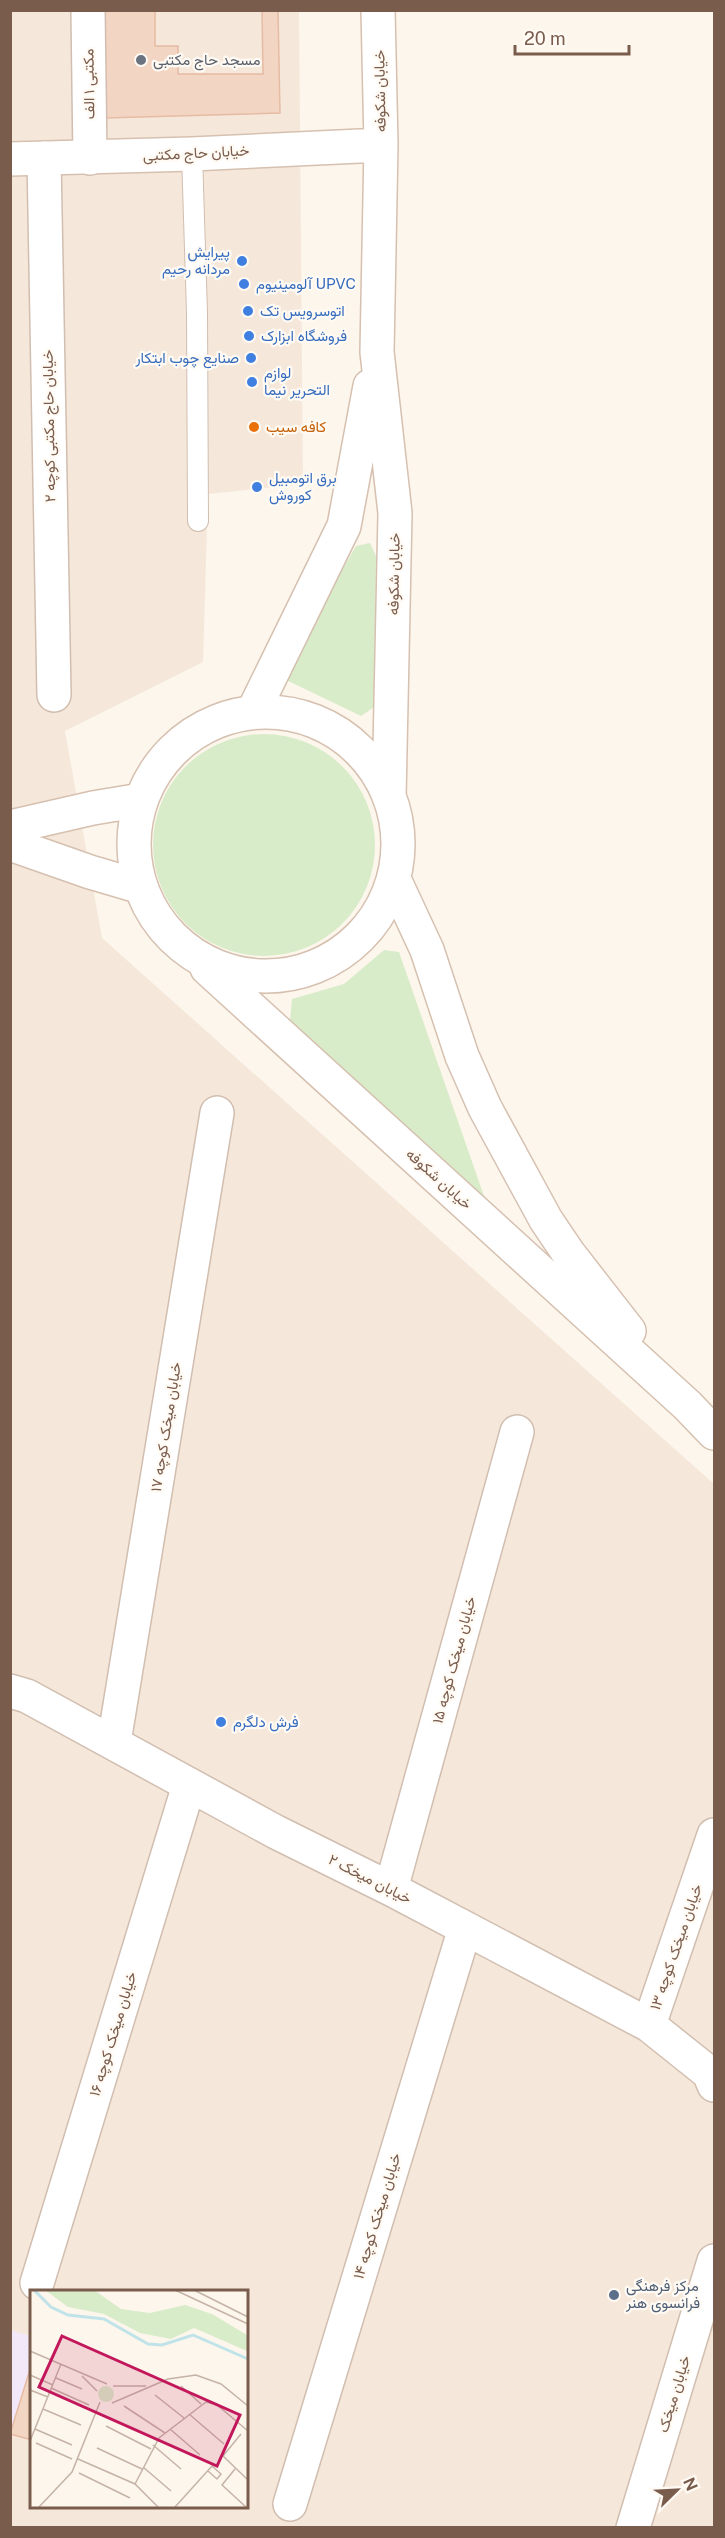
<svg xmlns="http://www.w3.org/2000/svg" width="725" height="2538" font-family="'Public Sans',Vazirmatn,sans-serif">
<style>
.residential{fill:#f5e8da;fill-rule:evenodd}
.education{fill:#f3e8fa}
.green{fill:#d8ecc9}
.building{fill:#f3d5c3;stroke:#e6bba3;stroke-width:1.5}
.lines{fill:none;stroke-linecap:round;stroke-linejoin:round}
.lane-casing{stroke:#d1beb0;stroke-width:22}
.street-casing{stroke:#d1beb0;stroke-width:36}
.secondary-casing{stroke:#d6c0b0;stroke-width:36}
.lane{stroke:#fff;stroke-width:20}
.street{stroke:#fff;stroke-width:33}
.secondary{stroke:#fff;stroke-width:33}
.worship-dot{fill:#6b7280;stroke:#fffaf3;stroke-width:2}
.shop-dot{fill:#3f7fe0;stroke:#fffaf3;stroke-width:2}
.food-dot{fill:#e8710a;stroke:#fffaf3;stroke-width:2}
.service-dot{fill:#5c6f8a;stroke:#fffaf3;stroke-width:2}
.labels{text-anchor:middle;stroke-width:4.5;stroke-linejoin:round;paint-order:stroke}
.worship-label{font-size:15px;fill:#5b616d;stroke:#fffaf3;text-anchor:start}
.street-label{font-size:15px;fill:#7a5c4d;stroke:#fffaf3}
.shop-label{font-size:15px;fill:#366cbe;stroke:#fffaf3;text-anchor:start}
.food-label{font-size:15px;fill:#c56008;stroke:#fffaf3;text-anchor:start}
.service-label{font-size:15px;fill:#4e5e75;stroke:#fffaf3;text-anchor:start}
.inset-river{fill:none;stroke:#bfe3e8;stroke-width:3}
.inset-road{fill:none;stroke:#c5b3a7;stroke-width:1.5}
.view{fill:#c2185b;fill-opacity:0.15;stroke:#c2185b;stroke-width:3}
.inset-edge{fill:none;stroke:#7a5c4d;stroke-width:3}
</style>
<rect width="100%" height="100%" fill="#fdf6ec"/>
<!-- residential -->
<path class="residential" d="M11,11H299L303,484L208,494L203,662L65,731L102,938L714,1484V2527L11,2528ZM32,2292H246V2506H32Z"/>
<!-- education -->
<path class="education" d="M10,2330L31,2336V2440L11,2434Z"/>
<!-- green -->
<path class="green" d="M370,543L376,556L374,707L361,716L280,677L356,546Z
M153 845a111 111 0 1 1 222 0a111 111 0 1 1-222 0Z
M384,950L399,952L485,1199L290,1020L292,999L344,984Z"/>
<!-- building -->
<path class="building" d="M103,10H155V46H178V74H263L262,10H278L280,113L105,118Z
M32,2363V2440L10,2434Z"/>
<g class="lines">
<defs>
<path id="lane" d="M192,154L197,313L198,521"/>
<path id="street" d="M88,10L90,158
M44,158L54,695
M10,1691L27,1696L276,1832L391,1889L649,2025L709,2073L714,2085
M114,1742L217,1113
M391,1889L517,1432
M649,2025L714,1835
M37,2283L189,1785
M290,2504L465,1928
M633,2528L714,2261"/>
<path id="secondary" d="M378,10L381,145L377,352L395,513L389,797
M10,159L192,154L381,145
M134 844a132 132 0 1 1 264 0a132 132 0 1 1-264 0Z
M253,712L344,526L370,386
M10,827L93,808L141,800
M10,844L90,872L141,887
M394,879L427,950L462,1056L485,1108L546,1220L569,1254L629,1331
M207,968L687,1405L714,1433"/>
</defs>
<!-- lane casing -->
<use href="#lane" class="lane-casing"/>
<!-- street casing -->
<use href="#street" class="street-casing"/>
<!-- secondary casing -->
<use href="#secondary" class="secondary-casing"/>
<!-- lane -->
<use href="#lane" class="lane"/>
<!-- street -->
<use href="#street" class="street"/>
<!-- secondary -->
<use href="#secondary" class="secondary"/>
</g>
<!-- markers -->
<circle class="worship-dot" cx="141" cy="60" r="6"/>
<g class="shop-dot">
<circle cx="242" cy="261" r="6"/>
<circle cx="244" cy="284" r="6"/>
<circle cx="248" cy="311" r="6"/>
<circle cx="249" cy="336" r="6"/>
<circle cx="251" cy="358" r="6"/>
<circle cx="252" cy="382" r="6"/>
<circle cx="257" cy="487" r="6"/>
<circle cx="221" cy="1722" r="6"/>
</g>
<circle class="food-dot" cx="254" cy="427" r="6"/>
<circle class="service-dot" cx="614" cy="2295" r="6"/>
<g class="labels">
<!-- worship labels -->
<g class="worship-label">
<text x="153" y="65">مسجد حاج مکتبی</text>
</g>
<!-- street labels -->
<g class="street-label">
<text transform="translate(89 84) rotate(-91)" y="5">مکتبی ۱ الف</text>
<text transform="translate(380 91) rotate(-91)" y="5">خیابان شکوفه</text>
<text transform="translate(196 153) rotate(-3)" y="5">خیابان حاج مکتبی</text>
<text transform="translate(49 426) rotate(-91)" y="5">خیابان حاج مکتبی کوچه ۲</text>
<text transform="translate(394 574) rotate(-89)" y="5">خیابان شکوفه</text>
<text transform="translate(439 1179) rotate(42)" y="5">خیابان شکوفه</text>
<text transform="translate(166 1427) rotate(-81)" y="5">خیابان میخک کوچه ۱۷</text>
<text transform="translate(454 1660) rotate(-75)" y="5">خیابان میخک کوچه ۱۵</text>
<text transform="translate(370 1879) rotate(27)" y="5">خیابان میخک ۲</text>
<text transform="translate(676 1947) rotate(-71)" y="5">خیابان میخک کوچه ۱۳</text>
<text transform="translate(113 2034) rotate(-73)" y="5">خیابان میخک کوچه ۱۶</text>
<text transform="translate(377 2216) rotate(-73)" y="5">خیابان میخک کوچه ۱۴</text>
<text transform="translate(674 2394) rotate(-73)" y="5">خیابان میخک</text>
</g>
<!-- shop labels -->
<g class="shop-label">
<text x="230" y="257" text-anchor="end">پیرایش<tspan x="230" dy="17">مردانه رحیم</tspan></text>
<text x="256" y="289">آلومینیوم UPVC</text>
<text x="260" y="316">اتوسرویس تک</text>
<text x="261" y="341">فروشگاه ابزارک</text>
<text x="239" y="363" text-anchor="end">صنایع چوب ابتکار</text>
<text x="264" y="378">لوازم<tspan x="264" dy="17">التحریر نیما</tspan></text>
<text x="269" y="483">برق اتومبیل<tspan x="269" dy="17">کوروش</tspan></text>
<text x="233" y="1727">فرش دلگرم</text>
</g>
<!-- food labels -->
<g class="food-label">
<text x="266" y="432">کافه سیب</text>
</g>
<!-- service labels -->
<g class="service-label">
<text x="626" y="2291">مرکز فرهنگی<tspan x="626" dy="17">فرانسوی هنر</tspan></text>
</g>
</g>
<!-- overview -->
<g transform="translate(30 2290)">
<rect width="218" height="218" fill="#fdf6ec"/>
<path d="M15,0H64L91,19L120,23L155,15L182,24L217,45V61L164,38L141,49L110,43L74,24L38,17ZM68 104a8 8 0 1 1 16 0a8 8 0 1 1-16 0Z" fill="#d8ecc9"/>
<path class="inset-river" d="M4,0L21,17L38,25L74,29L118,54L132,55L163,45L218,69"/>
<path class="inset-road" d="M145,0L218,34M164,0L218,27M0,61L77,94M0,85L23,95M52,86L67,101M26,88L52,99M83,96H116M151,96L171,114M21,98L59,115M0,100L18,107M125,105L154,128M82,113L138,89L166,85L191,94L218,116M94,116L135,143M13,119L51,135M159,124L194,154M76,136L121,159M5,139L42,155M140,139L170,165M211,144L193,166L218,190M0,151L31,74M6,153L42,169M123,155L151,179M67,158L112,179M48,169L105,194L128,217M113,177L141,201M205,179L192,195L216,217M49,183L100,208M105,194L129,148L176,112L187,115L218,141M9,217L42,182L70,112M145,217L182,176L191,184L187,189L178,181"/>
<path class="view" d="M32,46L210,125L187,176L9,97Z"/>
<rect width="218" height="218" class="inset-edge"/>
</g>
<!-- border -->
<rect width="725" height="2538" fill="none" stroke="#7a5c4d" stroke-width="24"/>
<!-- north arrow -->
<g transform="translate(677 2490) rotate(66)" stroke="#fffaf3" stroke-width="4.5" paint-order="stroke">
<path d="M0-4.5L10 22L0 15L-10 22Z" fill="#7a5c4d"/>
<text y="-9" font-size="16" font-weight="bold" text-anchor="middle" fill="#7a5c4d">N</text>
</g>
<!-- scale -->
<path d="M515 45v9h114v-9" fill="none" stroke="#7a5c4d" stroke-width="3"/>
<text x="524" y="45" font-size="18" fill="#7a5c4d" stroke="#fffaf3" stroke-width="4.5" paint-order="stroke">20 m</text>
</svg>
